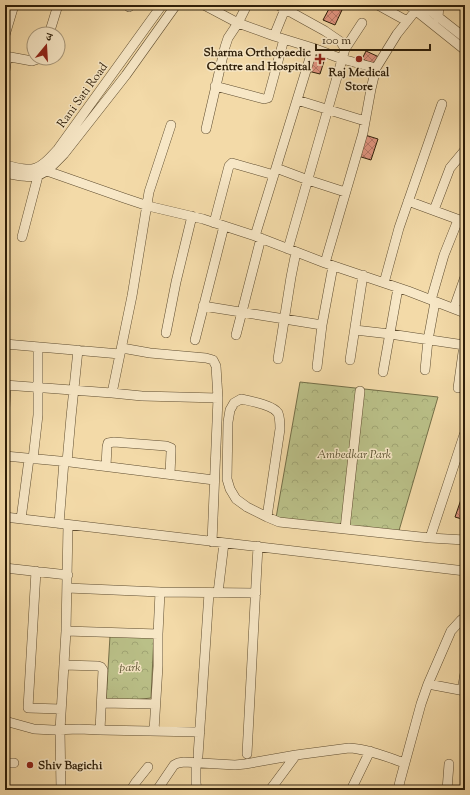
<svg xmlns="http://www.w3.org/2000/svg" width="470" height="795" font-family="'Sorts Mill Goudy','Noto Serif Devanagari',serif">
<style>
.park{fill:url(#park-crowns);stroke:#746f48}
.building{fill:url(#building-cross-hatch);stroke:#2e1e08}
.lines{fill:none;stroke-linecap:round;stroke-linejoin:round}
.minor-casing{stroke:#5f4d30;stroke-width:10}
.minor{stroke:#f7e7c6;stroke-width:9}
.poi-dot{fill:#8f2418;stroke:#f7e7c6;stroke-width:1.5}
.labels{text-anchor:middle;stroke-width:3;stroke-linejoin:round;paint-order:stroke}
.poi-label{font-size:12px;font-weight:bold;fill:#2e1e08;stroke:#f7e7c6;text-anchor:end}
.street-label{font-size:12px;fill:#2e1e08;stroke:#f7e7c6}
.park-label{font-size:12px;font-style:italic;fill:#584f2e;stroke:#f7e7c6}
</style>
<defs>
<pattern id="park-crowns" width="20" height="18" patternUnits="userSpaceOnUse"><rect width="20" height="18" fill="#bac088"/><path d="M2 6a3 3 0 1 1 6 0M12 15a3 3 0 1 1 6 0" fill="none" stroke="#a0a574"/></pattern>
<pattern id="building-cross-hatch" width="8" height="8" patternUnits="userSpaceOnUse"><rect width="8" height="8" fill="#e19480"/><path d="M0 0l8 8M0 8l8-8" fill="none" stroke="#b77867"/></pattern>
</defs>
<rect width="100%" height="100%" fill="#f3daa8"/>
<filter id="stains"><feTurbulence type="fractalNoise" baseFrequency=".005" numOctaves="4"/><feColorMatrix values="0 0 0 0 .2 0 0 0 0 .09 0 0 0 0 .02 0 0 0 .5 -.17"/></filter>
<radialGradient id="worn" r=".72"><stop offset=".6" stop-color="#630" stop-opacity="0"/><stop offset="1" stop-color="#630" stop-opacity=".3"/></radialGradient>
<!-- park -->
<path class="park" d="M300,382L438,397L398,534L276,518Z
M154,634L151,698L106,703L110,636Z"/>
<!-- building -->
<path class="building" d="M331,5L342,10L335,25L323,20Z
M366,51L379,57L375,65L362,59Z
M313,55L325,58L320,74L308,71Z
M365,135L378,139L371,160L358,156Z
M465,230V244L461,243Z
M465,488V520L455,517Z"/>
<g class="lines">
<defs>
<path id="minor" d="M204,5L238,23L274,36L313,48L342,59L376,68
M278,5L325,31L341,42L345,49
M378,5L407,21
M408,5L415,10L465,50
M423,5L465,38
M129,7L130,5
M438,18L439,5
M49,34L58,5
M5,35L14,5
M274,36L285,9
M5,56L32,61L41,58
M5,71L7,57
M215,86L264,99L268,98L284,39
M297,100L365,121
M206,129L225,47L228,38L238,23L247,5
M5,165C35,172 37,172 58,149L162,5
M276,168L308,180L345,192
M47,171L124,198L148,206L203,219L255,236L325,263L408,291L465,313
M5,173C38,180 41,178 64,154L126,75L176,5
M408,201L465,222
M434,210L450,168L465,150
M214,223L229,166L232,163L274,175
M255,236L313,48
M22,237L38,176
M288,249L345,49L362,23
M325,263L363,133L371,89L376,68L397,34L420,5
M384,283L399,228L442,104
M431,300L444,255L458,220
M203,306L322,325
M454,308L465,277
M355,330L390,334L464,345
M166,333L176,282L192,216
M236,335L261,238
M195,340L224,226
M5,344L120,354
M122,348L150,353L206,358L213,360L216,366L218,398L212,542
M278,359L291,277L296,252
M350,360L363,275
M317,367L322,325L333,266
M425,370L428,340L435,302
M383,372L398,288
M5,385L112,393L142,396L218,398
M458,388L465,338
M112,393L132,296L149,192L171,125
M5,408L6,385
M5,456L70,462L214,480
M33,459L38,415V347
M67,462L71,417L78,350
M106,466L107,447L108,443L114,442L166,446L171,448V452L170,474
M5,517L465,571
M267,517L280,429C280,424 280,418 278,413C273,405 250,401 241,399L234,403L230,410L228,422L227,479L230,489L236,499L247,507L267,517L279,522L430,538L465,540
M21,519L29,459
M59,524L64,461
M345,529L360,391
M430,538L464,435H465
M5,568L68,575
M36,571L28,708L61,709
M67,588L160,592L256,593
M218,593L224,543
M66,631L158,634
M64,665L98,666L101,667L103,670L100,730
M428,684L465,691
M462,691L465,673
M102,703L155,704
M5,721L34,729L53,730L79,729L100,730L200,732
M154,731L158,666V634L160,592
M247,754L258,546
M198,756L209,593
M5,763H14
M196,763V783L197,790
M61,790L60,730L66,631L68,525
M131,790L136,782L148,767
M157,790L174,765L178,763L184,762L235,765L245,764L296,755L349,748C368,749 387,757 405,763
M270,790L296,755
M351,790L370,751
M398,790L400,781L421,704L428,684L451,631L461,620L465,617
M447,790L449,764"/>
</defs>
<!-- minor casing -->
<use href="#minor" class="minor-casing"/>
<!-- minor -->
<use href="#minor" class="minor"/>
</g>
<!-- markers -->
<g class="poi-dot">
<path d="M318 53h4v4h4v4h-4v4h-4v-4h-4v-4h4z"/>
<circle cx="359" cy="59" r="4"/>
<circle cx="30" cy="765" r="4"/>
</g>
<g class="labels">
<!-- poi labels -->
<g class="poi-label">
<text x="311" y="56">Sharma Orthopaedic<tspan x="311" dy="14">Centre and Hospital</tspan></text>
<text x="359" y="76" text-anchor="middle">Raj Medical<tspan x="359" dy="14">Store</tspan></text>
<text x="38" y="769" text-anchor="start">Shiv Bagichi</text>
</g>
<!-- street labels -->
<g class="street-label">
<text transform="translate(82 95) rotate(-54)" y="4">Rani Sati Road</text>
</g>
<!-- park labels -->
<g class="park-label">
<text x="354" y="458">Ambedkar Park</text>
<text x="130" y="671">park</text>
</g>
</g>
<!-- margin -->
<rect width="470" height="795" fill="none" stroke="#f3daa8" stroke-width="20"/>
<rect x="6" y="6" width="458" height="783" fill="none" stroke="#2e1e08" stroke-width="2"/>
<rect x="10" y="10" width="450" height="775" fill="none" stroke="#2e1e08"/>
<!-- north arrow -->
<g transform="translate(46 46) rotate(18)"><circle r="19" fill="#f7e7c6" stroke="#a7977a"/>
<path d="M0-3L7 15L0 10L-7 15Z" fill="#8f2418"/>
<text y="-6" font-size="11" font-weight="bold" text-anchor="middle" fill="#2e1e08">उ</text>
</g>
<!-- scale -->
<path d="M316 44v6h114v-6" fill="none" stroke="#2e1e08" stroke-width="2"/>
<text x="322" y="44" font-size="12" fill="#2e1e08" stroke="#f7e7c6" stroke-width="3" paint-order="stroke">100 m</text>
<rect width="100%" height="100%" filter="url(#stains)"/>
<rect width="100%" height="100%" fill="url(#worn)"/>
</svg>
